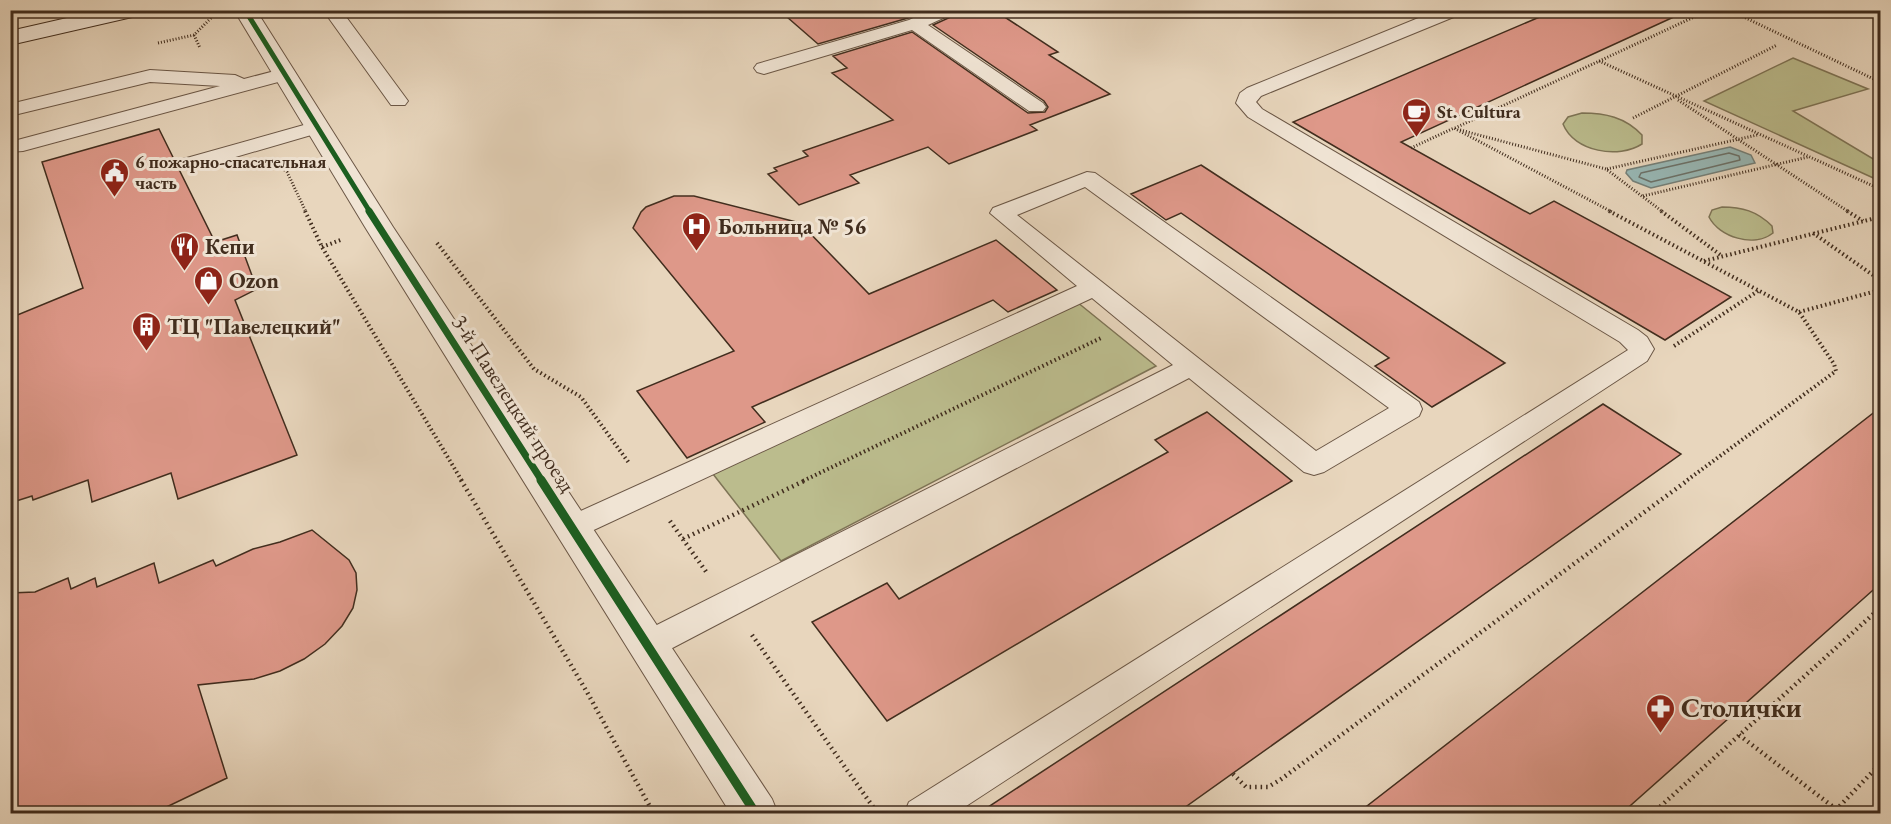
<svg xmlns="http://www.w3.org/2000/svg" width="1891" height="824" font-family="'EB Garamond',serif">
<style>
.green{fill:#bbbc8d;stroke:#7e7456;stroke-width:1.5}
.water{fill:#98b8b6;stroke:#758079;stroke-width:1.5}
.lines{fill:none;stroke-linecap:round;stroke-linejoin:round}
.shore{stroke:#6c726a;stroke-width:1.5}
.building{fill:#de9889;stroke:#412d1e;stroke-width:1.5}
.service-casing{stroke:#6b5746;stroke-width:2}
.minor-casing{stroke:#6b5746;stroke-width:2}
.secondary-casing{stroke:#412d1e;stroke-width:2}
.path-far2{stroke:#412d1e;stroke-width:3;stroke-dasharray:1 2;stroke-linecap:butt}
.path-far1{stroke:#412d1e;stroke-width:4;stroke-dasharray:1.5 3;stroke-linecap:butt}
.path{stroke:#412d1e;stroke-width:4.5;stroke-dasharray:1.5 4;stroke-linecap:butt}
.service{fill:#f0e4d4;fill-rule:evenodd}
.minor{fill:#f0e4d4;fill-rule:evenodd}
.secondary{fill:#f0e4d4;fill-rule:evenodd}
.cycleway-far2-casing{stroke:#f0e4d4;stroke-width:8}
.cycleway-far1-casing{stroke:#f0e4d4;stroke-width:10}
.cycleway-casing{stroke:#f0e4d4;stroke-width:13}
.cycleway-far2{stroke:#1b5e20;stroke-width:5}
.cycleway-far1{stroke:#1b5e20;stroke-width:7}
.cycleway{stroke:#1b5e20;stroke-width:9}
.labels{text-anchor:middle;stroke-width:6;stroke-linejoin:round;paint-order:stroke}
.far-poi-label{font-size:18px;font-weight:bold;fill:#412d1e;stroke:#f0e4d4;text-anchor:start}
.poi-label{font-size:22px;font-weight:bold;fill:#412d1e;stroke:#f0e4d4;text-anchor:start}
.street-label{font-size:22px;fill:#412d1e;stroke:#f0e4d4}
.near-poi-label{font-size:27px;font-weight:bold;fill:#412d1e;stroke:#f0e4d4;text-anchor:start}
</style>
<rect width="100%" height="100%" fill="#e8d6bd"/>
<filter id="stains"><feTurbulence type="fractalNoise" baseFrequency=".00333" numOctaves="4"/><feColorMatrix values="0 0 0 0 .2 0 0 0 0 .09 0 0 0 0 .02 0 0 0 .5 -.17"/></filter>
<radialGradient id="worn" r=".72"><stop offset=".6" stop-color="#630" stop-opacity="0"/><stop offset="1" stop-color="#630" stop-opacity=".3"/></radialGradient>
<!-- green -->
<path class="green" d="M1793,58L1868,89L1793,111L1880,163V181L1704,101Z
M1582,113C1605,113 1625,117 1642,135V144C1619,159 1574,152 1563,124L1568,117Z
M1722,207C1742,207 1757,211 1772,226L1773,233C1754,248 1719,237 1709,217L1712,210Z
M1077,302L1156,366L781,561L713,474Z"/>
<!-- water -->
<path class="water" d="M1730,147L1751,155L1755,163L1651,188L1633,181L1626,173L1627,170Z"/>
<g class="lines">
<!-- shore -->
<path class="shore" d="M1729,153L1739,156L1740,160L1651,182L1639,177L1641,173Z"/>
</g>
<!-- building -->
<path class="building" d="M779,10H924L908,18L818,44Z
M957,10H994L1058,52L1049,55L1110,94L1030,125L1037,130L949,164L928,147L850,175L859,183L799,205L768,174L777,171L774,168L808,156L803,151L893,120L832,73L847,68L833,56L912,32L1028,113L1045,112L1048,107L1044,101L933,25L953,16Z
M1556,10H1689L1401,142L1530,214L1554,201L1731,297L1665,340L1293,122Z
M159,129L215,242L237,235L257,289L235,300L297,455L178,499L171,473L92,502L88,480L33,500L32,496L10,503V318L83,288L42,162Z
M1201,165L1505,363L1432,407L1375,366L1389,358L1181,213L1166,220L1131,194Z
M674,196H694L800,223L869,294L996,240L1057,290L1008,312L993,300L752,407L765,422L687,458L637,391L734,351L633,228L641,212L646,207Z
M1603,404L1681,454L1177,813H979Z
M1881,407V583L1622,813H1358Z
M1207,412L1292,481L887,721L812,622L887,583L899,599L1168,452L1155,440Z
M312,530L349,560L356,573L357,590L353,608L342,626L325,644L304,659L280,671L254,679L198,685L227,778L154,813H10V593L35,592L68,578L71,589L95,578L97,587L154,563L159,583L213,560L216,566L253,549L280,542Z"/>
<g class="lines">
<defs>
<path id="service" d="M323,10H341L408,101L405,105H391Z
M930,10H955L952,14L928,25L1043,103L1046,107L1043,111H1029L912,30L764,74L757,72L754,68L757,64L909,20Z
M1438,10H1464L1461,14L1261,96L1256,102L1262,109L1638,330L1647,337L1654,349L1647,361L954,814H904L909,802L1628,350L1620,342L1248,117L1236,103L1240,93L1247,88Z
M286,68L293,70L296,74L293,78L23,151L10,152V142L220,86L150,82L10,116V104L150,70L235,75L244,79Z
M318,121L325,123L328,127L325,131L191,170L183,169L180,164L183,159Z
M1087,172L1095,173L1419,402L1422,409L1419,416L1324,472L1314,475L1304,472L1189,378L659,655L648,658L637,655L632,645L637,635L1173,365L1092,298L583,535L573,538L563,535L558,527L563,519L1077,286L990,213L993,208ZM1085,187L1389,408L1316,451L1017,215Z"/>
<path id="minor" d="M234,10H256L393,227L772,799L778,814H731L365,227Z"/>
<path id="secondary" d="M102,10H144L141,15L10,45V31Z"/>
</defs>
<!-- service casing -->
<use href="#service" class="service-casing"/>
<!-- minor casing -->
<use href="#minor" class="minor-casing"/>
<!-- secondary casing -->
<use href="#secondary" class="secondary-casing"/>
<!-- path-far2 -->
<path class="path-far2" d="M1729,10L1880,82
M194,35L200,48
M158,43L194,35L213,16
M1599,61L1880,189
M1678,100L1849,212
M1633,118L1777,45
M1455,128L1707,11
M1460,130L1606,169L1663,212
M1411,148L1454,128L1612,212
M282,168L287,172L306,212
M1607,169L1757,135
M1643,196L1808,157"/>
<!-- path-far1 -->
<path class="path-far1" d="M305,211L322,247L462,481
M1609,211L1799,312L1834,364L1836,371L1686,481
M1661,211L1722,256
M1847,211L1863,221
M1813,233L1880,280
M437,243L534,369L581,397L629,463
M322,247L343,239
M1704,261L1880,217
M1799,312L1880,290
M1674,346L1758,291
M803,481L1101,338"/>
<!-- path -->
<path class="path" d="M461,480L587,692L654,814
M670,521L707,573
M683,539L806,480
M752,635L878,814
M1739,735L1836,809
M1233,774L1246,787H1268L1280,780L1688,480
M1652,814L1880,608
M1832,814L1880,764"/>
<!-- service -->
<use href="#service" class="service"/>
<!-- minor -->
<use href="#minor" class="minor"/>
<!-- secondary -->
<use href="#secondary" class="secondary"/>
<defs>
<path id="cycleway-far2" d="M245,10L370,212"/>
<path id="cycleway-far1" d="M369,211L542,481"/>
<path id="cycleway" d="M541,480L756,814"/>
</defs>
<!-- cycleway-far2 casing -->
<use href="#cycleway-far2" class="cycleway-far2-casing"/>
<!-- cycleway-far1 casing -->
<use href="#cycleway-far1" class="cycleway-far1-casing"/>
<!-- cycleway casing -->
<use href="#cycleway" class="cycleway-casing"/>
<!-- cycleway-far2 -->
<use href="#cycleway-far2" class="cycleway-far2"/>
<!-- cycleway-far1 -->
<use href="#cycleway-far1" class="cycleway-far1"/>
<!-- cycleway -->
<use href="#cycleway" class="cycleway"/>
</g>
<!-- icons -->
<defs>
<symbol id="cafe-pin" viewBox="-11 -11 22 30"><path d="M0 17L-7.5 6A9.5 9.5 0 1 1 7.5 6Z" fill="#8f2418" stroke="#f0e4d4"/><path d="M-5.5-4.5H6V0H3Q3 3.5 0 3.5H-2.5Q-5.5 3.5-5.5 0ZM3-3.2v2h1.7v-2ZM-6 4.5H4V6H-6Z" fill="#fff"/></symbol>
<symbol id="civic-pin" viewBox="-11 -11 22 30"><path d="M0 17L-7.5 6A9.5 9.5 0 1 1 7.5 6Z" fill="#8f2418" stroke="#f0e4d4"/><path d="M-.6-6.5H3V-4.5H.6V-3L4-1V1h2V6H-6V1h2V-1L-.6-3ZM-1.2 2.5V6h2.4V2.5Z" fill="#fff"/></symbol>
<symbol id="hospital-pin" viewBox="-11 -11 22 30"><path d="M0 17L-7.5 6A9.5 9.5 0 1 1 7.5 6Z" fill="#8f2418" stroke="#f0e4d4"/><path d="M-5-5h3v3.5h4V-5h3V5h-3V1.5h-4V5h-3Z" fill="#fff"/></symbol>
<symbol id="restaurant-pin" viewBox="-11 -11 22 30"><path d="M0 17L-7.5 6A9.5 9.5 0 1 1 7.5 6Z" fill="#8f2418" stroke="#f0e4d4"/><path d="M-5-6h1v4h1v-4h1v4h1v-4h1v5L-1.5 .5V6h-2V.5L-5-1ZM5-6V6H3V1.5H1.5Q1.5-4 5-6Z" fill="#fff"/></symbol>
<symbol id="shop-pin" viewBox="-11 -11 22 30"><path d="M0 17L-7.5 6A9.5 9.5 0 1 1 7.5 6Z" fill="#8f2418" stroke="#f0e4d4"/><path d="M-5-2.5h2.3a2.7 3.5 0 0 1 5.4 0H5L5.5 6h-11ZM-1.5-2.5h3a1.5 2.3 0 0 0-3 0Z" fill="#fff"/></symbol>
<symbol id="building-pin" viewBox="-11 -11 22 30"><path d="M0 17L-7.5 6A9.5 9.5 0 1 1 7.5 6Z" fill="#8f2418" stroke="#f0e4d4"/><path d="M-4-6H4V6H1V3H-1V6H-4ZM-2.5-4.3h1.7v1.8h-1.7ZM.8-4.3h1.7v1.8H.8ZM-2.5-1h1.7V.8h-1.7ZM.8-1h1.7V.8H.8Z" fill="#fff"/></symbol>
<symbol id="pharmacy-pin" viewBox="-11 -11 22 30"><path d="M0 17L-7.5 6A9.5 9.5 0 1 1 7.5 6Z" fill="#8f2418" stroke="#f0e4d4"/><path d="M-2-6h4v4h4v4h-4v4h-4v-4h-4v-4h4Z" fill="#fff"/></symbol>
</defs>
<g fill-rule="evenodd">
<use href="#cafe-pin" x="1400" y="96" width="33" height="45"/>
<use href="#civic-pin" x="98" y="156" width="33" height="45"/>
<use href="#hospital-pin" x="680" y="210" width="33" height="45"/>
<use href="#restaurant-pin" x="168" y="230" width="33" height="45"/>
<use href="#shop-pin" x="192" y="264" width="33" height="45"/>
<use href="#building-pin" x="130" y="310" width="33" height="45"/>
<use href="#pharmacy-pin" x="1644" y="692" width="33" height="45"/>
</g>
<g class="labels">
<!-- far-poi labels -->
<g class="far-poi-label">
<text x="1437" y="118">St. Cultura</text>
<text x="135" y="168">6 пожарно-спасательная<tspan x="135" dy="21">часть</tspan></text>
</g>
<!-- poi labels -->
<g class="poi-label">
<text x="718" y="234">Больница № 56</text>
<text x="205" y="254">Кепи</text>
<text x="229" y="288">Ozon</text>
<text x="167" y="334">ТЦ "Павелецкий"</text>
</g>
<!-- street labels -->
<g class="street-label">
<text transform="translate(514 403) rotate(57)" y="8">3-й Павелецкий проезд</text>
</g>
<!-- near-poi labels -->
<g class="near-poi-label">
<text x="1681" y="717">Столички</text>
</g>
</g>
<!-- margin -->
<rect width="1891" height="824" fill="none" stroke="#e8d6bd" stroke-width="36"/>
<rect x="12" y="12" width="1867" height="800" fill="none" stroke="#412d1e" stroke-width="3"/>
<rect x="18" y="18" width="1855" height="788" fill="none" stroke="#412d1e" stroke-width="1.5"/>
<rect width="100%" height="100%" filter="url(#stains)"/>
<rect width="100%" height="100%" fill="url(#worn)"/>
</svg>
